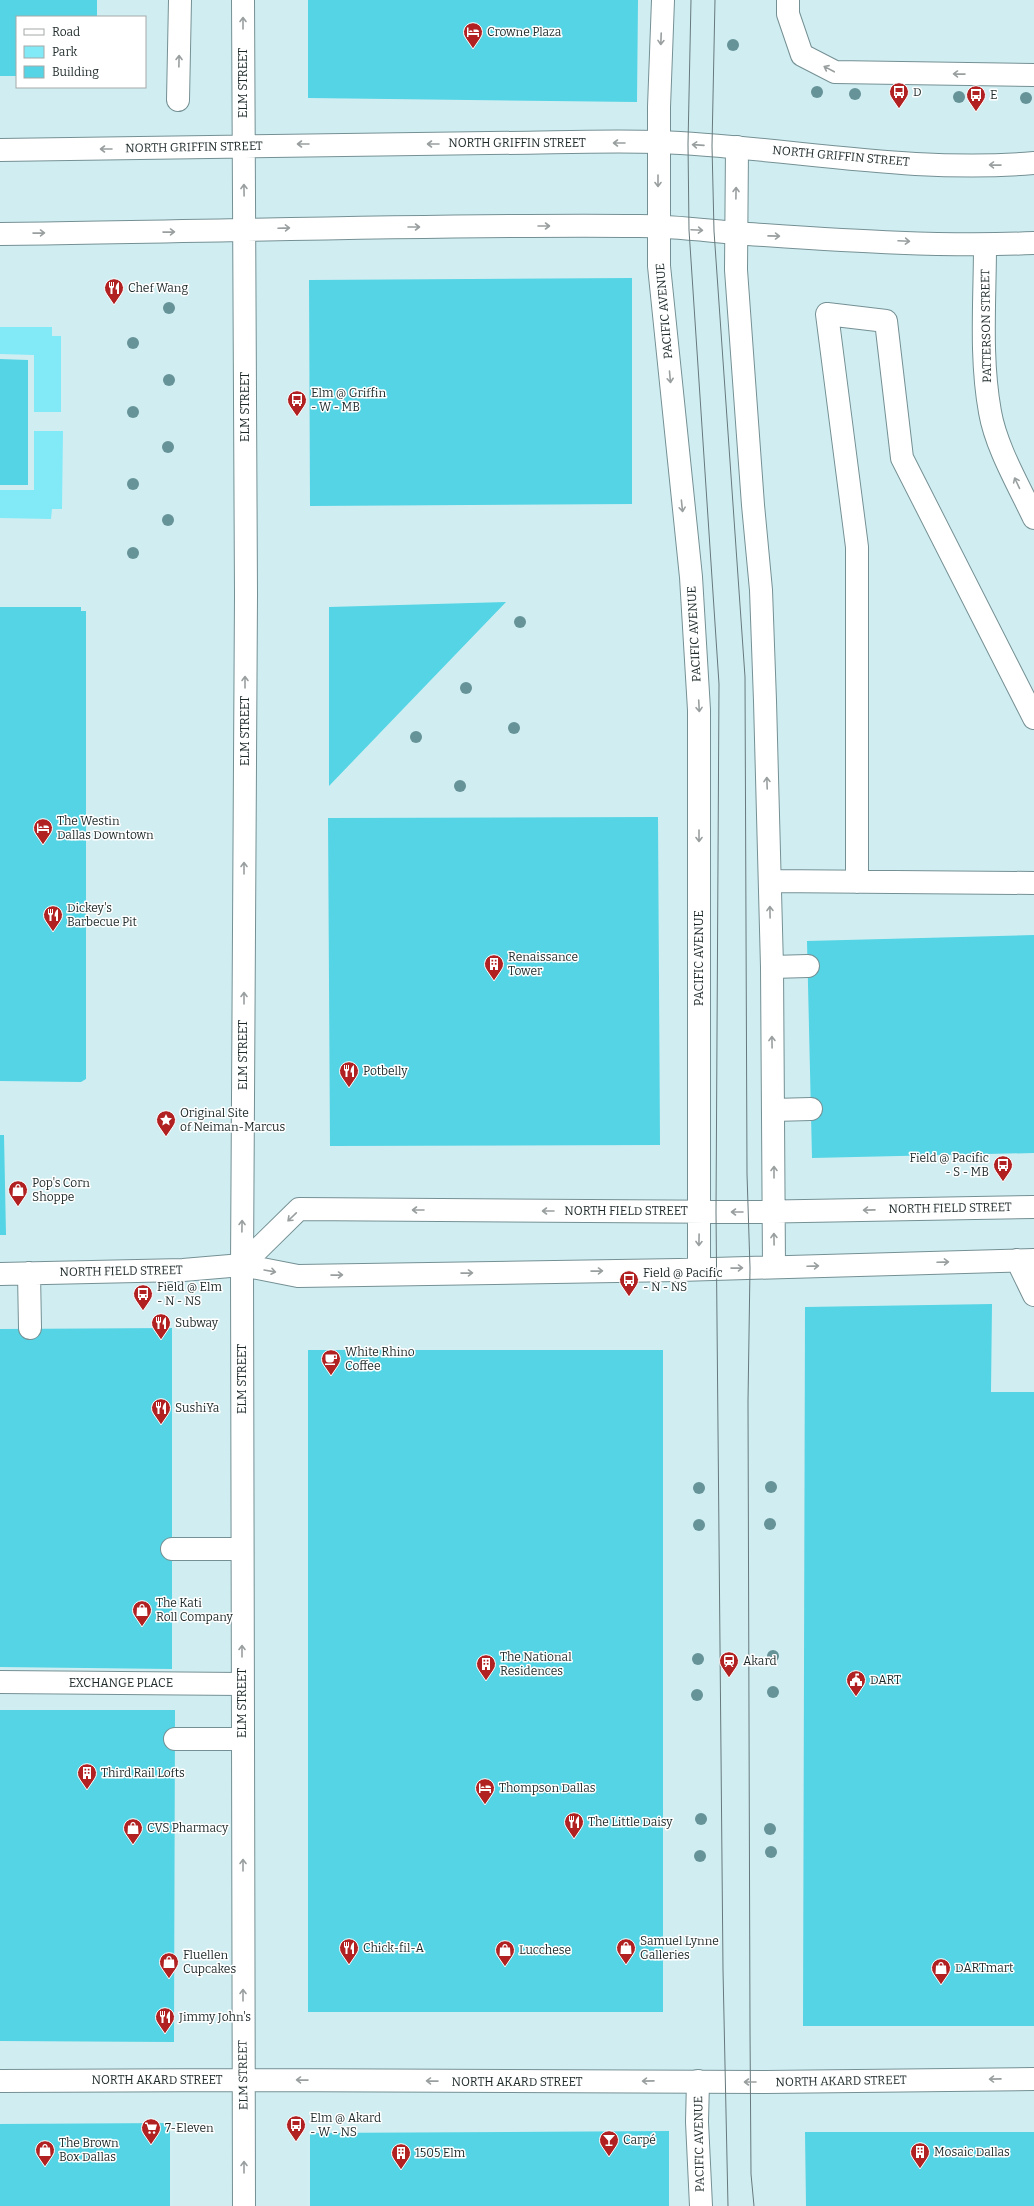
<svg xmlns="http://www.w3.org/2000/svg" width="1034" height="2206" font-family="Bitter,serif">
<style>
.green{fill:#82e9f7}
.building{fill:#54d4e4}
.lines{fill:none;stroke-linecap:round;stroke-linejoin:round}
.minor-casing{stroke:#759094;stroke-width:24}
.major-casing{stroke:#759094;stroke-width:24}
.minor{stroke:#fff;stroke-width:22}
.major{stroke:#fff;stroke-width:22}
.tram{stroke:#67797c;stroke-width:1}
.tree{fill:#669398}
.oneway{stroke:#999e9f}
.labels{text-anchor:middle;stroke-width:3;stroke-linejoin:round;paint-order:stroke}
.poi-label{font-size:12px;fill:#1d2829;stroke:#fff;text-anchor:start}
.street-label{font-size:12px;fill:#1d2829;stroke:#fff}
</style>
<rect width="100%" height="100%" fill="#d0eef2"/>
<!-- green -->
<path class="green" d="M0,327H52V336H61V412H34V355L0,354Z
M34,431H63L62,509H52L51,519L0,518V490H34Z"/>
<!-- building -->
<path class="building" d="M0,0H97V17H17V76H0Z
M308,0H638L637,102L308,98Z
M632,278V504L310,506L309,280Z
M0,359L28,360V485H0Z
M506,602L403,709L329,786V607Z
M0,607H81V611H86V1079L81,1082L0,1081Z
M658,817L660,1145L330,1146L328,818Z
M1034,935V1153L812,1158L807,941Z
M0,1135H4L6,1235H0Z
M992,1304L991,1392H1034V2026H803L805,1307Z
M172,1328V1669L0,1667V1329Z
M308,1350H663V2012H308Z
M0,1710H175L174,2042L0,2041Z
M170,2123V2206H0V2124Z
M669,2131V2206H310V2133Z
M805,2132H1034V2206H806Z"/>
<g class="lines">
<defs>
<path id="minor" d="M663,0L659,107V266L691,577L699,710V1269
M788,0V14L802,55L835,72L1034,75
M178,100L180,0
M737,147L736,270L753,505L761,590L765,701L772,967L774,1267
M985,245C985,300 980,357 990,412C996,447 1019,486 1034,518
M770,881L1034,883
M857,882V547L827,314L886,321L902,458L1034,718
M772,967L808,966
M773,1110L811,1109
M1017,1260L1034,1295
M242,1265L299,1209L748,1212L1034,1207
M29,1273L30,1328
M0,1274L183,1270L242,1265L298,1276L679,1270L1034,1260
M172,1549H242
M0,1682L242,1684
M175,1739H243
M698,2081L697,2122L701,2206"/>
<path id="major" d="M243,0L246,595L242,1265L244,2206
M0,150C163,149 326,144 489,143C546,143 603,140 660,142C784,147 910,174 1034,163
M0,234C213,232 426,224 639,226C681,226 722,233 764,235C853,241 944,247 1034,243
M0,2081L244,2080L765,2082L1034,2079"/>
</defs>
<!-- minor casing -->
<use href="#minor" class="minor-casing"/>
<!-- major casing -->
<use href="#major" class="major-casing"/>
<!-- minor -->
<use href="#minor" class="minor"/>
<!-- major -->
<use href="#major" class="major"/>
<!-- tram -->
<path class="tram" d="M691,0L688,144L689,230L719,684L716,1212L723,1970L728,2206
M715,0L712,146L714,231L745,677L747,1174L750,1268L748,1401L750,2029L751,2174L754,2206"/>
</g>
<!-- trees -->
<g class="tree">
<circle cx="733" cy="45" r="6"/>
<circle cx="817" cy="92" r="6"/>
<circle cx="855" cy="94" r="6"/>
<circle cx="959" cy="97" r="6"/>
<circle cx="1026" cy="98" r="6"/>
<circle cx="169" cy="308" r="6"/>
<circle cx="133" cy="343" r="6"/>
<circle cx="169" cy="380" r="6"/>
<circle cx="133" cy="412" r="6"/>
<circle cx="168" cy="447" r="6"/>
<circle cx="133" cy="484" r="6"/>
<circle cx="168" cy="520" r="6"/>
<circle cx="133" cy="553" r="6"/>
<circle cx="520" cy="622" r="6"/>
<circle cx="466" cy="688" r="6"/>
<circle cx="514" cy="728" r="6"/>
<circle cx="416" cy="737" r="6"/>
<circle cx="460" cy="786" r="6"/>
<circle cx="771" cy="1487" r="6"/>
<circle cx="699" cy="1488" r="6"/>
<circle cx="770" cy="1524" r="6"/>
<circle cx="699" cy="1525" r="6"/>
<circle cx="773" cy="1656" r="6"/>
<circle cx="698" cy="1659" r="6"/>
<circle cx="773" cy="1692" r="6"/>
<circle cx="697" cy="1695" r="6"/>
<circle cx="701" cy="1819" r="6"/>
<circle cx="770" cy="1829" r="6"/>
<circle cx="771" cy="1852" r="6"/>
<circle cx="700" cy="1856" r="6"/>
</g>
<!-- one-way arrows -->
<defs><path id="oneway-shaft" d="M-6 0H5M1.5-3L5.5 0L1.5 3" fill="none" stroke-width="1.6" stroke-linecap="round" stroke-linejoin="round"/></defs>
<g class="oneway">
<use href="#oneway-shaft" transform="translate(243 23) rotate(-90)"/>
<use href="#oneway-shaft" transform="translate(661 39) rotate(92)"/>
<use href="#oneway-shaft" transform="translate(179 61) rotate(-89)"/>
<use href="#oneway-shaft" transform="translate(829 69) rotate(-152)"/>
<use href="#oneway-shaft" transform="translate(959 74) rotate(-179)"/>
<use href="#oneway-shaft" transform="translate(619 143) rotate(180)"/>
<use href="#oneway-shaft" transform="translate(303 144) rotate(180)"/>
<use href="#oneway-shaft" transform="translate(433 144) rotate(180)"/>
<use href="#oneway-shaft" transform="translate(698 145) rotate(-176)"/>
<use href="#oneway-shaft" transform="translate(106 149) rotate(180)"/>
<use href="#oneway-shaft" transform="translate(995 165) rotate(-179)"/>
<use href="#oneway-shaft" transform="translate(658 181) rotate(90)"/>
<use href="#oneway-shaft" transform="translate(244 190) rotate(-91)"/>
<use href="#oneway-shaft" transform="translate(736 193) rotate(-89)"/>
<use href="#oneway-shaft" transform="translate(544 226)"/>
<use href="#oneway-shaft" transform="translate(414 227)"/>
<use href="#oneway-shaft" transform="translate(284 228) rotate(-2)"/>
<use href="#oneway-shaft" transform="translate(697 230) rotate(3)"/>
<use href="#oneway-shaft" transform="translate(169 232) rotate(-1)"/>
<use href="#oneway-shaft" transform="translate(39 233) rotate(-1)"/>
<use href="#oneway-shaft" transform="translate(774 236) rotate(1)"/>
<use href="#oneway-shaft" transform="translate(904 241) rotate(3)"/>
<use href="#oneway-shaft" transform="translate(670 377) rotate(85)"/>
<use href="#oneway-shaft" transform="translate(1017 483) rotate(-115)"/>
<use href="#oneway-shaft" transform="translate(682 506) rotate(84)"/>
<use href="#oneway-shaft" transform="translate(245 682) rotate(-90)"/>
<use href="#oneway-shaft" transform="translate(699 706) rotate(87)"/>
<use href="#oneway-shaft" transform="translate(767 783) rotate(-92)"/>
<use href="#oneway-shaft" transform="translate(699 836) rotate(90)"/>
<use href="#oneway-shaft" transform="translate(244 868) rotate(-90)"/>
<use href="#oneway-shaft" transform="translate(770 912) rotate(-91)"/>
<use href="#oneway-shaft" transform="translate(244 998) rotate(-90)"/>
<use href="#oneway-shaft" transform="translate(772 1042) rotate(-91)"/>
<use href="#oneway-shaft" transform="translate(774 1172) rotate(-90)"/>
<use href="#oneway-shaft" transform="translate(418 1210) rotate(-180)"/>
<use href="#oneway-shaft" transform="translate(869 1210) rotate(179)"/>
<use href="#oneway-shaft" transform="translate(548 1211) rotate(-180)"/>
<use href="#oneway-shaft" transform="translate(737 1212) rotate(-180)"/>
<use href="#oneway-shaft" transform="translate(292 1217) rotate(136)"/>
<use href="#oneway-shaft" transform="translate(242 1226) rotate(-89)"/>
<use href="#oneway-shaft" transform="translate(774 1239) rotate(-91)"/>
<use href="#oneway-shaft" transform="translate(699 1240) rotate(91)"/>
<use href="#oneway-shaft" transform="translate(943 1262) rotate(-2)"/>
<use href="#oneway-shaft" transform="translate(813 1266) rotate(-2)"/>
<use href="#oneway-shaft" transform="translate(737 1268) rotate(-1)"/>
<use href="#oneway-shaft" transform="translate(270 1271) rotate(10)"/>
<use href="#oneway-shaft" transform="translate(597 1271) rotate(-1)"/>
<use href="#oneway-shaft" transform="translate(467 1273) rotate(-1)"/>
<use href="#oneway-shaft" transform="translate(337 1275) rotate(-1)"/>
<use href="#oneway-shaft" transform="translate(242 1651) rotate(-90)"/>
<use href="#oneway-shaft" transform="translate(243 1865) rotate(-90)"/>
<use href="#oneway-shaft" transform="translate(243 1995) rotate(-90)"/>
<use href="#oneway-shaft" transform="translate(995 2079) rotate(179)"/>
<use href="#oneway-shaft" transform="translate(302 2080) rotate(-179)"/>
<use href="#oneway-shaft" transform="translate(432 2081) rotate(-179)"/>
<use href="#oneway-shaft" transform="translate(648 2081) rotate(179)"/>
<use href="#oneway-shaft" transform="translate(750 2082) rotate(-180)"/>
<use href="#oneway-shaft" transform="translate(244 2167) rotate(-90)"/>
</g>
<!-- icons -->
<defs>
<symbol id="hotel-pin" viewBox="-11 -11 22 30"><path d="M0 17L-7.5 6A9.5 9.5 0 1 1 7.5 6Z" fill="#b22122" stroke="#fff"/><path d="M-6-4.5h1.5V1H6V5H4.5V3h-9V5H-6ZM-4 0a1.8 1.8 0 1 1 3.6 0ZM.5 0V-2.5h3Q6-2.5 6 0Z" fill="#fff"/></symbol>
<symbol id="bus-pin" viewBox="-11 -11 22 30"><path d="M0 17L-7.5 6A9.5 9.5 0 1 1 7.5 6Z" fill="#b22122" stroke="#fff"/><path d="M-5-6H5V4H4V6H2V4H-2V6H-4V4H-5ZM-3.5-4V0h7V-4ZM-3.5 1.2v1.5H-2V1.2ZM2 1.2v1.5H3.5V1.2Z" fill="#fff"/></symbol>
<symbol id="restaurant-pin" viewBox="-11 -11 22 30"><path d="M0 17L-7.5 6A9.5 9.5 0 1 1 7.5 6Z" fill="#b22122" stroke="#fff"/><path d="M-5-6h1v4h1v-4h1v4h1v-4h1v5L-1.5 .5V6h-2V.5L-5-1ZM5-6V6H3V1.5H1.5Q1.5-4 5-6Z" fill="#fff"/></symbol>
<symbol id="building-pin" viewBox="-11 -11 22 30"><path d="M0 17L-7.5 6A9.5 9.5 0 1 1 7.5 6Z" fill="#b22122" stroke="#fff"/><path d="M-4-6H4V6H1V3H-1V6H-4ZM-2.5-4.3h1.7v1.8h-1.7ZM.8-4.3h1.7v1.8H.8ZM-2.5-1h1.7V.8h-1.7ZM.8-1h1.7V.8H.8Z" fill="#fff"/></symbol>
<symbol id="sight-pin" viewBox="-11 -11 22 30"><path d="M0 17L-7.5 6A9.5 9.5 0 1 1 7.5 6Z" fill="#b22122" stroke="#fff"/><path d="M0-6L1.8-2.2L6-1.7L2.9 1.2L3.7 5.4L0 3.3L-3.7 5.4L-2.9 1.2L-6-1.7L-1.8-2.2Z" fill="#fff"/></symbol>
<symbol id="shop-pin" viewBox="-11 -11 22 30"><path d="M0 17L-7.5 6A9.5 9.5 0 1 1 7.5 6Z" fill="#b22122" stroke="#fff"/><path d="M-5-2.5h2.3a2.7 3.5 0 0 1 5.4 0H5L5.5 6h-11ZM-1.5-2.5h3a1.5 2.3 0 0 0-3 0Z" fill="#fff"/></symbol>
<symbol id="cafe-pin" viewBox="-11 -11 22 30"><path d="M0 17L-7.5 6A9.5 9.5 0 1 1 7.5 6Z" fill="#b22122" stroke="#fff"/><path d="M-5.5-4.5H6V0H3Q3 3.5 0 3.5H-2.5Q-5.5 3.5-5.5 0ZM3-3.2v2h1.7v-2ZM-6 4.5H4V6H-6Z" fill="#fff"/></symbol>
<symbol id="station-pin" viewBox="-11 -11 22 30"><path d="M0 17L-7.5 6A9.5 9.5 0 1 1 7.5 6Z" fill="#b22122" stroke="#fff"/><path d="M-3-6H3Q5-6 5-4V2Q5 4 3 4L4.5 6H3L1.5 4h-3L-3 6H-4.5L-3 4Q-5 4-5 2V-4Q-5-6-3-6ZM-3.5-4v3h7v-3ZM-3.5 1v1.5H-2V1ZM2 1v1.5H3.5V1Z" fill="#fff"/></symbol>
<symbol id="civic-pin" viewBox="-11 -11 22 30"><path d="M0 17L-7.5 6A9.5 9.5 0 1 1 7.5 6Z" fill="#b22122" stroke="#fff"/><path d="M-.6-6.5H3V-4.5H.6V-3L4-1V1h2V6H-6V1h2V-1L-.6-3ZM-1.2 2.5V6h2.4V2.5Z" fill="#fff"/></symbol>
<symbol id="supermarket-pin" viewBox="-11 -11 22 30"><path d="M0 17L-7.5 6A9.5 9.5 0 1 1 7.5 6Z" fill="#b22122" stroke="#fff"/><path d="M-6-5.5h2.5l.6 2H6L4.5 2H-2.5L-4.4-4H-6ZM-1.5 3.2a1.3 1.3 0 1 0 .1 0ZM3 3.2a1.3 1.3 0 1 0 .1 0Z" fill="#fff"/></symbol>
<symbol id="bar-pin" viewBox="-11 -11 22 30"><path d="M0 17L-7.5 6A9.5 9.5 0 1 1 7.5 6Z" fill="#b22122" stroke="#fff"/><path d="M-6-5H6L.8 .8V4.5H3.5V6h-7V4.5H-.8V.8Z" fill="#fff"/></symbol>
</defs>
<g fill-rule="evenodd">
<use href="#hotel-pin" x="462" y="21" width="22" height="30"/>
<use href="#bus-pin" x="888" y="81" width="22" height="30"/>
<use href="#bus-pin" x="965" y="84" width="22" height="30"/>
<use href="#restaurant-pin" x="103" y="277" width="22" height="30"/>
<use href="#bus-pin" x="286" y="389" width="22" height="30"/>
<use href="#hotel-pin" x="32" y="817" width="22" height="30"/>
<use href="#restaurant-pin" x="42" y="904" width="22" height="30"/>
<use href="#building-pin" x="483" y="953" width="22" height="30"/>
<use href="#restaurant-pin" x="338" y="1060" width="22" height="30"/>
<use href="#sight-pin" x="155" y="1109" width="22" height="30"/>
<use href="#bus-pin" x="992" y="1154" width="22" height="30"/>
<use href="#shop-pin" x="7" y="1179" width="22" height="30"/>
<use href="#bus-pin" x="618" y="1269" width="22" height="30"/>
<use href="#bus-pin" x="132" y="1283" width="22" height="30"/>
<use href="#restaurant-pin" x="150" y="1312" width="22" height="30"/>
<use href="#cafe-pin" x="320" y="1348" width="22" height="30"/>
<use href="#restaurant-pin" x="150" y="1397" width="22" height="30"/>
<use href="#shop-pin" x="131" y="1599" width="22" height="30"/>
<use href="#station-pin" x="718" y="1650" width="22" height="30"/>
<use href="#building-pin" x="475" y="1653" width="22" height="30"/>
<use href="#civic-pin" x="845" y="1669" width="22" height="30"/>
<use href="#building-pin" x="76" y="1762" width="22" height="30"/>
<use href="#hotel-pin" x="474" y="1777" width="22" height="30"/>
<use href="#restaurant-pin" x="563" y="1811" width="22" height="30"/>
<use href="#shop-pin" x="122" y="1817" width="22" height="30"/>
<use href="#restaurant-pin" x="338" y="1937" width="22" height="30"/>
<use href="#shop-pin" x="615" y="1937" width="22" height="30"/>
<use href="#shop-pin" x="494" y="1939" width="22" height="30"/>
<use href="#shop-pin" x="158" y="1951" width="22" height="30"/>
<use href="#shop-pin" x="930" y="1957" width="22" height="30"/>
<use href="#restaurant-pin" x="154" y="2006" width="22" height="30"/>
<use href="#bus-pin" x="285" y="2114" width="22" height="30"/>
<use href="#supermarket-pin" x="140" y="2117" width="22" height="30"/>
<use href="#bar-pin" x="598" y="2129" width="22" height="30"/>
<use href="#shop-pin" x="34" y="2139" width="22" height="30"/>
<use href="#building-pin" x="909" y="2141" width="22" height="30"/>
<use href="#building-pin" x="390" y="2142" width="22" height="30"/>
</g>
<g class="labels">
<!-- poi labels -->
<g class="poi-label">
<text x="487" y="36">Crowne Plaza</text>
<text x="913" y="96">D</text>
<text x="990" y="99">E</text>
<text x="128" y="292">Chef Wang</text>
<text x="311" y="397">Elm @ Griffin<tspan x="311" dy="14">- W - MB</tspan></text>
<text x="57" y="825">The Westin<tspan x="57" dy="14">Dallas Downtown</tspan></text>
<text x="67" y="912">Dickey's<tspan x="67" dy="14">Barbecue Pit</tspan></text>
<text x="508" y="961">Renaissance<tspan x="508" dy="14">Tower</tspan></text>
<text x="363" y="1075">Potbelly</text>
<text x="180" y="1117">Original Site<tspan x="180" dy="14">of Neiman-Marcus</tspan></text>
<text x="989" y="1162" text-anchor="end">Field @ Pacific<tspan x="989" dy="14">- S - MB</tspan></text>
<text x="32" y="1187">Pop's Corn<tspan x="32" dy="14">Shoppe</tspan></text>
<text x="643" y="1277">Field @ Pacific<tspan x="643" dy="14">- N - NS</tspan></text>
<text x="157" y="1291">Field @ Elm<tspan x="157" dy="14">- N - NS</tspan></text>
<text x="175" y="1327">Subway</text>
<text x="345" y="1356">White Rhino<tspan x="345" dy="14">Coffee</tspan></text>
<text x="175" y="1412">SushiYa</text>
<text x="156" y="1607">The Kati<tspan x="156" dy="14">Roll Company</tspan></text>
<text x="500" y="1661">The National<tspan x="500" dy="14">Residences</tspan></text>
<text x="743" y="1665">Akard</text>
<text x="870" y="1684">DART</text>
<text x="101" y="1777">Third Rail Lofts</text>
<text x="499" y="1792">Thompson Dallas</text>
<text x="588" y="1826">The Little Daisy</text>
<text x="147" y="1832">CVS Pharmacy</text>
<text x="640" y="1945">Samuel Lynne<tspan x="640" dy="14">Galleries</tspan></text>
<text x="363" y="1952">Chick-fil-A</text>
<text x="519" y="1954">Lucchese</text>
<text x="183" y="1959">Fluellen<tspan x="183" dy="14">Cupcakes</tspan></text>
<text x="955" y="1972">DARTmart</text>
<text x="179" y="2021">Jimmy John's</text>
<text x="310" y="2122">Elm @ Akard<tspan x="310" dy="14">- W - NS</tspan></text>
<text x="165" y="2132">7-Eleven</text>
<text x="623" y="2144">Carpé</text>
<text x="59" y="2147">The Brown<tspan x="59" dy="14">Box Dallas</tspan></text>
<text x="934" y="2156">Mosaic Dallas</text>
<text x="415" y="2157">1505 Elm</text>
</g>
<!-- street labels -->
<g class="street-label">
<text transform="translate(243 83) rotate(-90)" y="4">ELM STREET</text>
<text x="517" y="147">NORTH GRIFFIN STREET</text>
<text transform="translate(194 147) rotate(-1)" y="4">NORTH GRIFFIN STREET</text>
<text transform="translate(841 156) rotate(5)" y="4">NORTH GRIFFIN STREET</text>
<text transform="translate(664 311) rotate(-95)" y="4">PACIFIC AVENUE</text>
<text transform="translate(986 326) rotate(-91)" y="4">PATTERSON STREET</text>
<text transform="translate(245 407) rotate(-90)" y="4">ELM STREET</text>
<text transform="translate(694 634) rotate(-93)" y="4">PACIFIC AVENUE</text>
<text transform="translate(245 731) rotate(-90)" y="4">ELM STREET</text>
<text transform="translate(699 958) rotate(-90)" y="4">PACIFIC AVENUE</text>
<text transform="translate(243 1055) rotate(-90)" y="4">ELM STREET</text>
<text transform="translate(950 1208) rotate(-1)" y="4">NORTH FIELD STREET</text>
<text x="626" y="1215">NORTH FIELD STREET</text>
<text transform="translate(121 1271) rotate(-1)" y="4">NORTH FIELD STREET</text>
<text transform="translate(242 1379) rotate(-90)" y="4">ELM STREET</text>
<text x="121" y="1687">EXCHANGE PLACE</text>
<text transform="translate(242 1703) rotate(-90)" y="4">ELM STREET</text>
<text transform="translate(243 2075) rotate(-91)" y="4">ELM STREET</text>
<text x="157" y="2084">NORTH AKARD STREET</text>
<text transform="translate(841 2081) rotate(-1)" y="4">NORTH AKARD STREET</text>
<text x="517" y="2086">NORTH AKARD STREET</text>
<text transform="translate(699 2144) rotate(-91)" y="4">PACIFIC AVENUE</text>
</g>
</g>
<!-- legend -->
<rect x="16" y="16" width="130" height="72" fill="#ffffff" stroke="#a5a9a9"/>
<rect x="24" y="29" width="20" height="6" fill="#ffffff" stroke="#a5a9a9"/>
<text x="52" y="36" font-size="12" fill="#1d2829">Road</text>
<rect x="24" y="46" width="20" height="12" fill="#82e9f7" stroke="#a5a9a9"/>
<text x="52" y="56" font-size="12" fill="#1d2829">Park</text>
<rect x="24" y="66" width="20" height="12" fill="#54d4e4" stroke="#a5a9a9"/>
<text x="52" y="76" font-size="12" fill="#1d2829">Building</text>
</svg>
